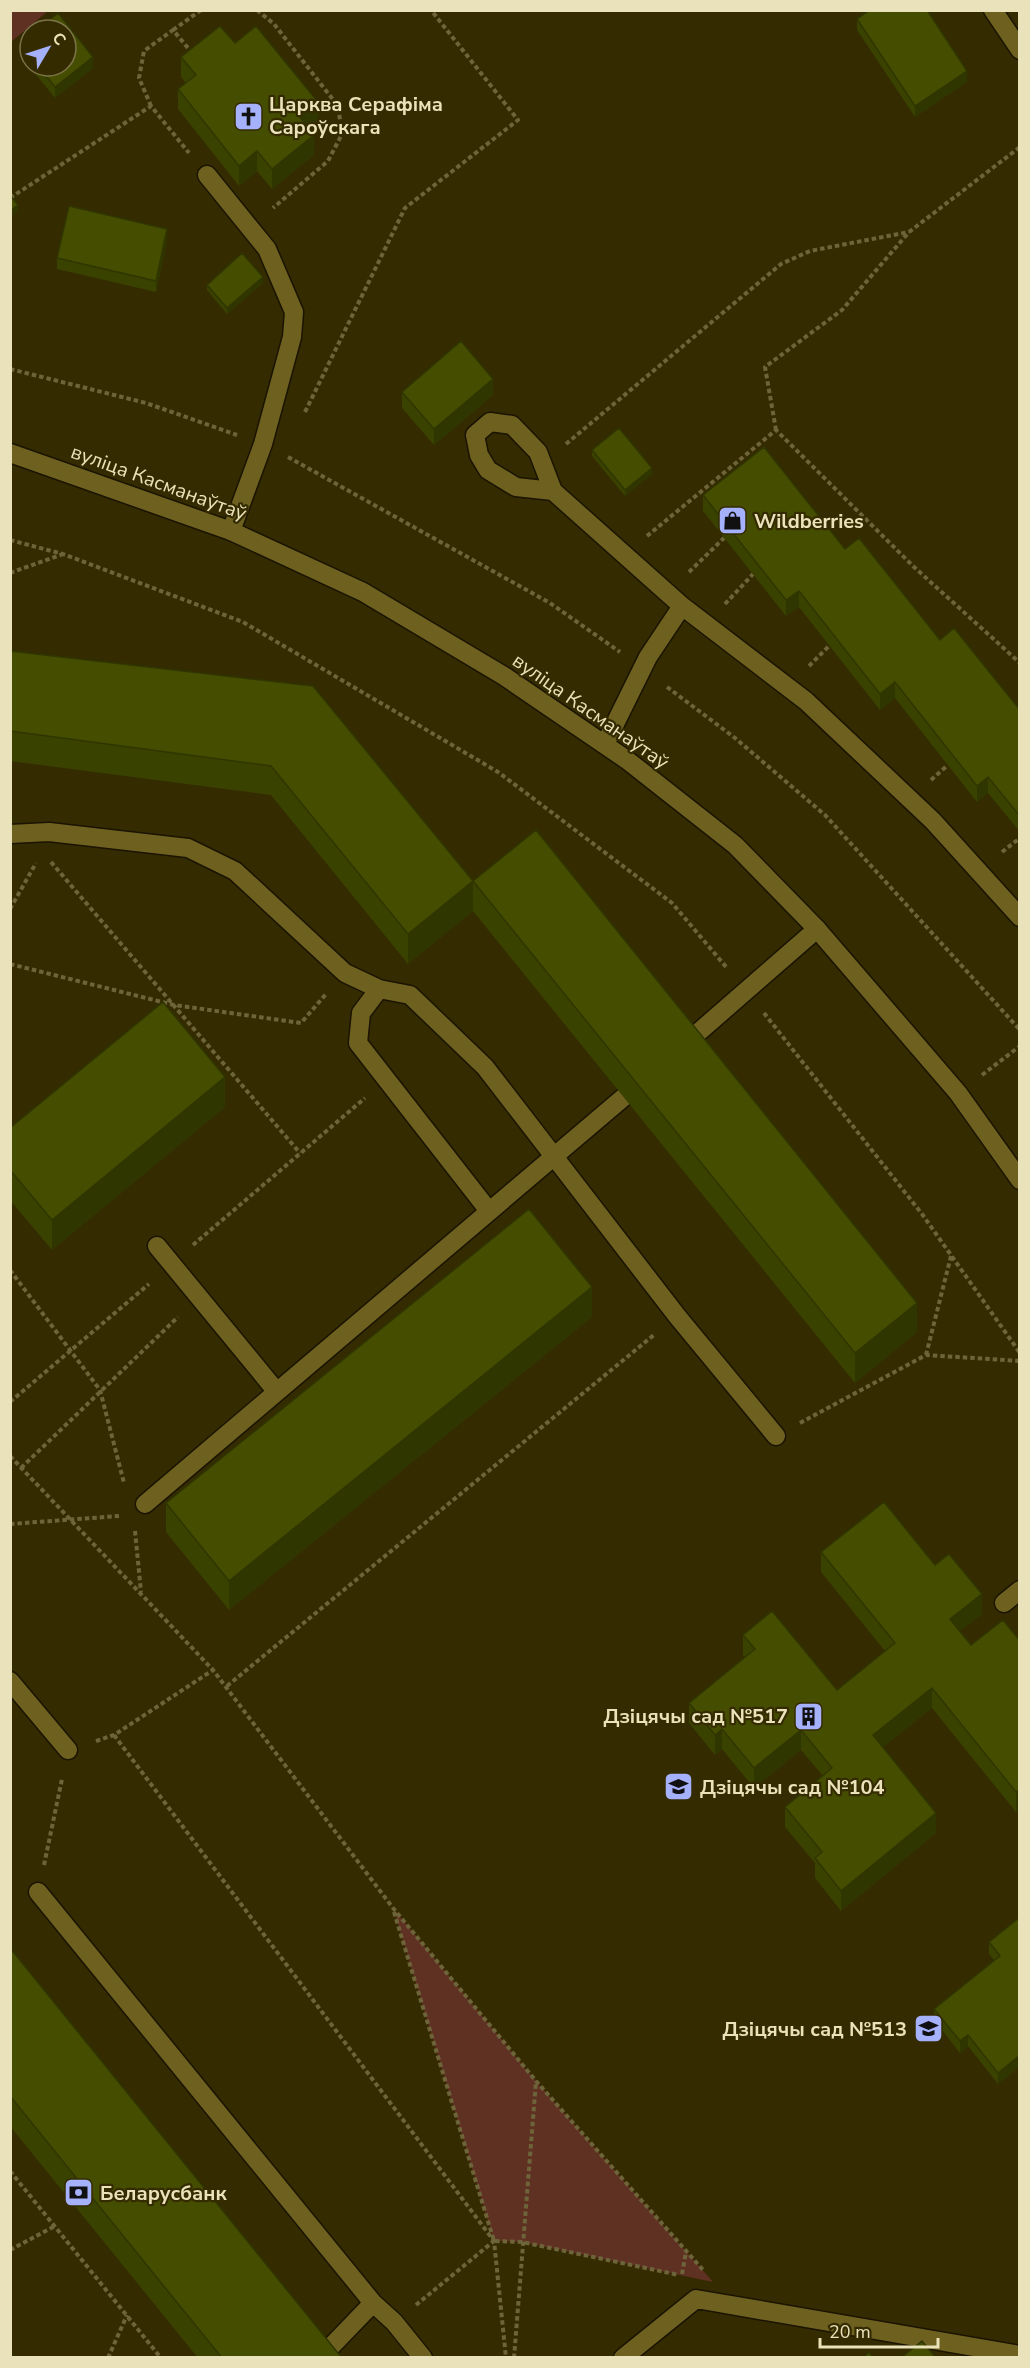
<svg xmlns="http://www.w3.org/2000/svg" width="1030" height="2368" font-family="'Nunito Sans',sans-serif">
<style>
.green{fill:#5f3123}
.lines{fill:none;stroke-linecap:round;stroke-linejoin:round}
.service-casing{stroke:#1a1400;stroke-width:21}
.minor-casing{stroke:#1a1400;stroke-width:21}
.tertiary-casing{stroke:#1a1400;stroke-width:21}
.path{stroke:#6e643a;stroke-width:4;stroke-dasharray:4.5 3;stroke-linecap:butt}
.service{stroke:#6e6120;stroke-width:18}
.minor{stroke:#6e6120;stroke-width:18}
.tertiary{stroke:#6e6120;stroke-width:18}
.wall{fill:#3a4200}
.shaded-wall{fill:#303600}
.building{fill:#444d00;stroke:#303600;stroke-width:1.5}
.labels{text-anchor:middle;stroke-width:4.5;stroke-linejoin:round;paint-order:stroke}
.poi-label{font-size:20px;font-weight:bold;fill:#eae2ba;stroke:#352b00;text-anchor:start}
.street-label{font-size:20px;fill:#eae2ba;stroke:#352b00}
</style>
<rect width="100%" height="100%" fill="#352b00"/>
<!-- green -->
<path class="green" d="M11,10H48V11L11,42Z
M393,1908L536,2081L713,2282L522,2242L494,2241Z"/>
<g class="lines">
<defs>
<path id="service" d="M207,175L267,249L294,312L292,337L263,444L231,531
M553,491L516,487L488,470L479,455L475,435L490,422L512,425L538,452L553,491L682,606
M605,744L648,657L682,606L806,701L933,821L1020,917
M10,834L49,832L188,848L235,871L345,973L379,989L410,995L485,1067L677,1316L776,1436
M379,989L361,1013L358,1043L489,1211
M685,1044L817,929
M157,1246L277,1392
M145,1504L624,1097
M1004,1603L1020,1590
M10,1681L68,1750
M38,1892L373,2303L394,2322L423,2358
M320,2358L373,2303
M623,2358L696,2299L1020,2355"/>
<path id="minor" d="M993,10L1020,50"/>
<path id="tertiary" d="M10,453L231,531L363,592L504,676L627,760L735,845L817,929L958,1093L1020,1180"/>
</defs>
<!-- service casing -->
<use href="#service" class="service-casing"/>
<!-- minor casing -->
<use href="#minor" class="minor-casing"/>
<!-- tertiary casing -->
<use href="#tertiary" class="tertiary-casing"/>
<!-- path -->
<path class="path" d="M257,10L274,24L338,106L342,134L328,161L273,208
M173,30L201,10
M151,106L139,78L144,51L173,30L193,54
M10,198L151,106L189,153
M10,369L146,403L237,435
M305,412L405,208L518,120L431,10
M776,430L765,367L842,310L909,232L1020,147
M566,444L781,264L810,251L909,232
M288,457L550,603L620,652
M647,536L776,430L914,567L1020,663
M10,540L63,554L243,622L498,772L672,903L727,968
M689,572L724,538
M10,573L63,554
M725,604L753,574
M809,666L830,645
M667,687L735,738L825,815L1020,1030
M931,780L948,765
M1002,852L1020,838
M51,862L300,1153
M10,909L36,863
M10,964L174,1005L301,1023L326,994
M764,1013L922,1214L1020,1353
M982,1075L1020,1046
M193,1245L365,1098
M10,1270L100,1390L124,1483
M926,1355L951,1256
M10,1402L149,1284
M800,1423L926,1355L1020,1361
M10,1456L213,1670
M21,1468L178,1317
M10,1524L119,1516
M135,1531L141,1592
M227,1686L655,1334
M114,1735L494,2241L506,2358
M96,1741L114,1735L213,1670L393,1908L536,2081L703,2270
M44,1865L62,1779
M394,1912L494,2241L522,2242L679,2275
M10,2171L161,2358
M10,2250L55,2226
M682,2274L686,2252
M416,2305L494,2241
M108,2358L127,2315
M514,2358L536,2081"/>
<!-- service -->
<use href="#service" class="service"/>
<!-- minor -->
<use href="#minor" class="minor"/>
<!-- tertiary -->
<use href="#tertiary" class="tertiary"/>
</g>
<!-- wall -->
<path class="wall" d="M857,19L967,82L915,117L857,30Z
M30,36V66H66L93,68L55,98L20,55V44Z
M235,43L318,122L310,129L314,155L272,189L257,171L239,186L178,109V89L186,83L181,77V57Z
M167,241L156,292L57,269V258Z
M263,283L227,314L207,290V285Z
M402,392L493,395L434,445L402,408Z
M592,450L652,474L625,496L592,456Z
M703,495L845,549L940,640L1020,710V832L988,793L977,802L895,698L880,710L799,607L786,616L703,511Z
M10,651L313,686L473,881L917,1332L855,1383L473,911L408,964L271,795L10,761Z
M225,1107L52,1250L10,1200V1128Z
M592,1317L229,1610L166,1532V1503Z
M821,1552L935,1565L982,1614L960,1631L971,1645L1020,1641V1809L1016,1812L932,1708L883,1747L936,1833L841,1911L815,1878V1863L785,1827V1807L823,1776L801,1750L754,1788L722,1749L715,1755L689,1723V1703L745,1657L743,1655V1635L837,1690L885,1651L821,1572Z
M1020,1919V2066L998,2084L968,2046L960,2053L934,2020V2009L994,1960L989,1954V1942Z
M10,1948L342,2358H198L10,2126Z"/>
<!-- shaded-wall -->
<path class="shaded-wall" d="M93,57V68L55,98V87Z
M967,71V82L915,117V106Z
M318,102V122L300,137V117Z
M314,135V155L272,189V169Z
M257,151V171L239,186V166Z
M18,205V210L10,217V211Z
M167,229V241L156,292V281Z
M263,277V283L227,314V308Z
M493,379V395L434,445V429Z
M652,468V474L625,496V490Z
M799,591V607L786,616V600Z
M895,682V698L880,710V694Z
M988,777V793L977,802V786Z
M473,881V911L408,964V934Z
M225,1077V1107L52,1250V1220Z
M592,1287V1317L229,1610V1581Z
M917,1303V1332L855,1383V1353Z
M982,1594V1614L950,1639V1619Z
M932,1688V1708L873,1755V1735Z
M722,1729V1749L715,1755V1735Z
M801,1730V1750L754,1788V1768Z
M1020,1789V1809L1016,1812V1792Z
M936,1813V1833L841,1911V1891Z
M968,2035V2046L960,2053V2041Z
M1020,2055V2066L998,2084V2073Z"/>
<!-- building -->
<path class="building" d="M870,10H927L967,71L915,106L857,19Z
M58,13L93,57L55,87L38,66H66V30H37Z
M220,26L235,43L256,26L318,102L300,117L314,135L272,169L257,151L239,166L178,89L196,75L181,57Z
M30,36V56L20,44Z
M10,195L18,205L10,211Z
M69,206L167,229L156,281L57,258Z
M242,253L263,277L227,308L207,285Z
M461,341L493,379L434,429L402,392Z
M619,428L652,468L625,490L592,450Z
M764,447L845,549L859,538L940,640L954,628L1020,710V816L988,777L977,786L895,682L880,694L799,591L786,600L703,495Z
M10,651L313,686L473,881L408,934L271,766L10,731Z
M536,830L917,1303L855,1353L473,881Z
M163,1002L225,1077L52,1220L10,1170V1128Z
M529,1209L592,1287L229,1581L166,1503Z
M884,1502L935,1565L949,1554L982,1594L950,1619L971,1645L1003,1620L1020,1641V1789L1016,1792L932,1688L873,1735L936,1813L841,1891L815,1858L822,1852L785,1807L832,1768L801,1730L754,1768L722,1729L715,1735L689,1703L755,1649L743,1635L772,1611L837,1690L895,1643L821,1552Z
M1019,1918L1020,1919V2055L998,2073L968,2035L960,2041L934,2009L1000,1956L989,1942Z
M10,1948L342,2358H222L10,2096Z
M922,2341L936,2358H901Z
M869,2352L873,2358H863Z"/>
<!-- icons -->
<defs>
<symbol id="church-square" viewBox="-11 -11 22 22"><rect x="-9" y="-9" width="18" height="18" rx="4" fill="#a6b1fc" stroke="#352b00"/><path d="M-1.2-6h2.4v3.5h3.3v2.4h-3.3V6h-2.4V-.1h-3.3v-2.4h3.3Z" fill="#111"/></symbol>
<symbol id="shop-square" viewBox="-11 -11 22 22"><rect x="-9" y="-9" width="18" height="18" rx="4" fill="#a6b1fc" stroke="#352b00"/><path d="M-5-2.5h2.3a2.7 3.5 0 0 1 5.4 0H5L5.5 6h-11ZM-1.5-2.5h3a1.5 2.3 0 0 0-3 0Z" fill="#111"/></symbol>
<symbol id="building-square" viewBox="-11 -11 22 22"><rect x="-9" y="-9" width="18" height="18" rx="4" fill="#a6b1fc" stroke="#352b00"/><path d="M-4-6H4V6H1V3H-1V6H-4ZM-2.5-4.3h1.7v1.8h-1.7ZM.8-4.3h1.7v1.8H.8ZM-2.5-1h1.7V.8h-1.7ZM.8-1h1.7V.8H.8Z" fill="#111"/></symbol>
<symbol id="school-square" viewBox="-11 -11 22 22"><rect x="-9" y="-9" width="18" height="18" rx="4" fill="#a6b1fc" stroke="#352b00"/><path d="M0-5L7-2L0 1L-7-2ZM-4 1L0 2.5L4 1V4Q0 6-4 4Z" fill="#111"/></symbol>
<symbol id="bank-square" viewBox="-11 -11 22 22"><rect x="-9" y="-9" width="18" height="18" rx="4" fill="#a6b1fc" stroke="#352b00"/><path d="M-6-4H6V4H-6ZM0-2.3a2.3 2.3 0 1 0 0 4.6a2.3 2.3 0 1 0 0-4.6Z" fill="#111"/></symbol>
</defs>
<g fill-rule="evenodd">
<use href="#church-square" x="232" y="100" width="33" height="33"/>
<use href="#shop-square" x="716" y="504" width="33" height="33"/>
<use href="#building-square" x="792" y="1700" width="33" height="33"/>
<use href="#school-square" x="662" y="1770" width="33" height="33"/>
<use href="#school-square" x="912" y="2012" width="33" height="33"/>
<use href="#bank-square" x="62" y="2176" width="33" height="33"/>
</g>
<g class="labels">
<!-- poi labels -->
<g class="poi-label">
<text x="269" y="111">Царква Серафіма<tspan x="269" dy="23">Сароўскага</tspan></text>
<text x="754" y="528">Wildberries</text>
<text x="788" y="1723" text-anchor="end">Дзіцячы сад №517</text>
<text x="700" y="1794">Дзіцячы сад №104</text>
<text x="907" y="2036" text-anchor="end">Дзіцячы сад №513</text>
<text x="100" y="2200">Беларусбанк</text>
</g>
<!-- street labels -->
<g class="street-label">
<text transform="translate(159 482) rotate(20)" y="7">вуліца Касманаўтаў</text>
<text transform="translate(591 711) rotate(35)" y="7">вуліца Касманаўтаў</text>
</g>
</g>
<!-- border -->
<rect width="1030" height="2368" fill="none" stroke="#eae2ba" stroke-width="24"/>
<!-- north arrow -->
<g transform="translate(48 48) rotate(51)"><circle r="28" fill="#352b00" stroke="#7d744a" stroke-width="1.5"/>
<path d="M0-4.5L10 22L0 15L-10 22Z" fill="#a6b1fc"/>
<text y="-9" font-size="16" font-weight="bold" text-anchor="middle" fill="#eae2ba">С</text>
</g>
<!-- scale -->
<path d="M820 2338v9h118v-9" fill="none" stroke="#eae2ba" stroke-width="3"/>
<text x="829" y="2338" font-size="18" fill="#eae2ba" stroke="#352b00" stroke-width="4.5" paint-order="stroke">20 m</text>
</svg>
